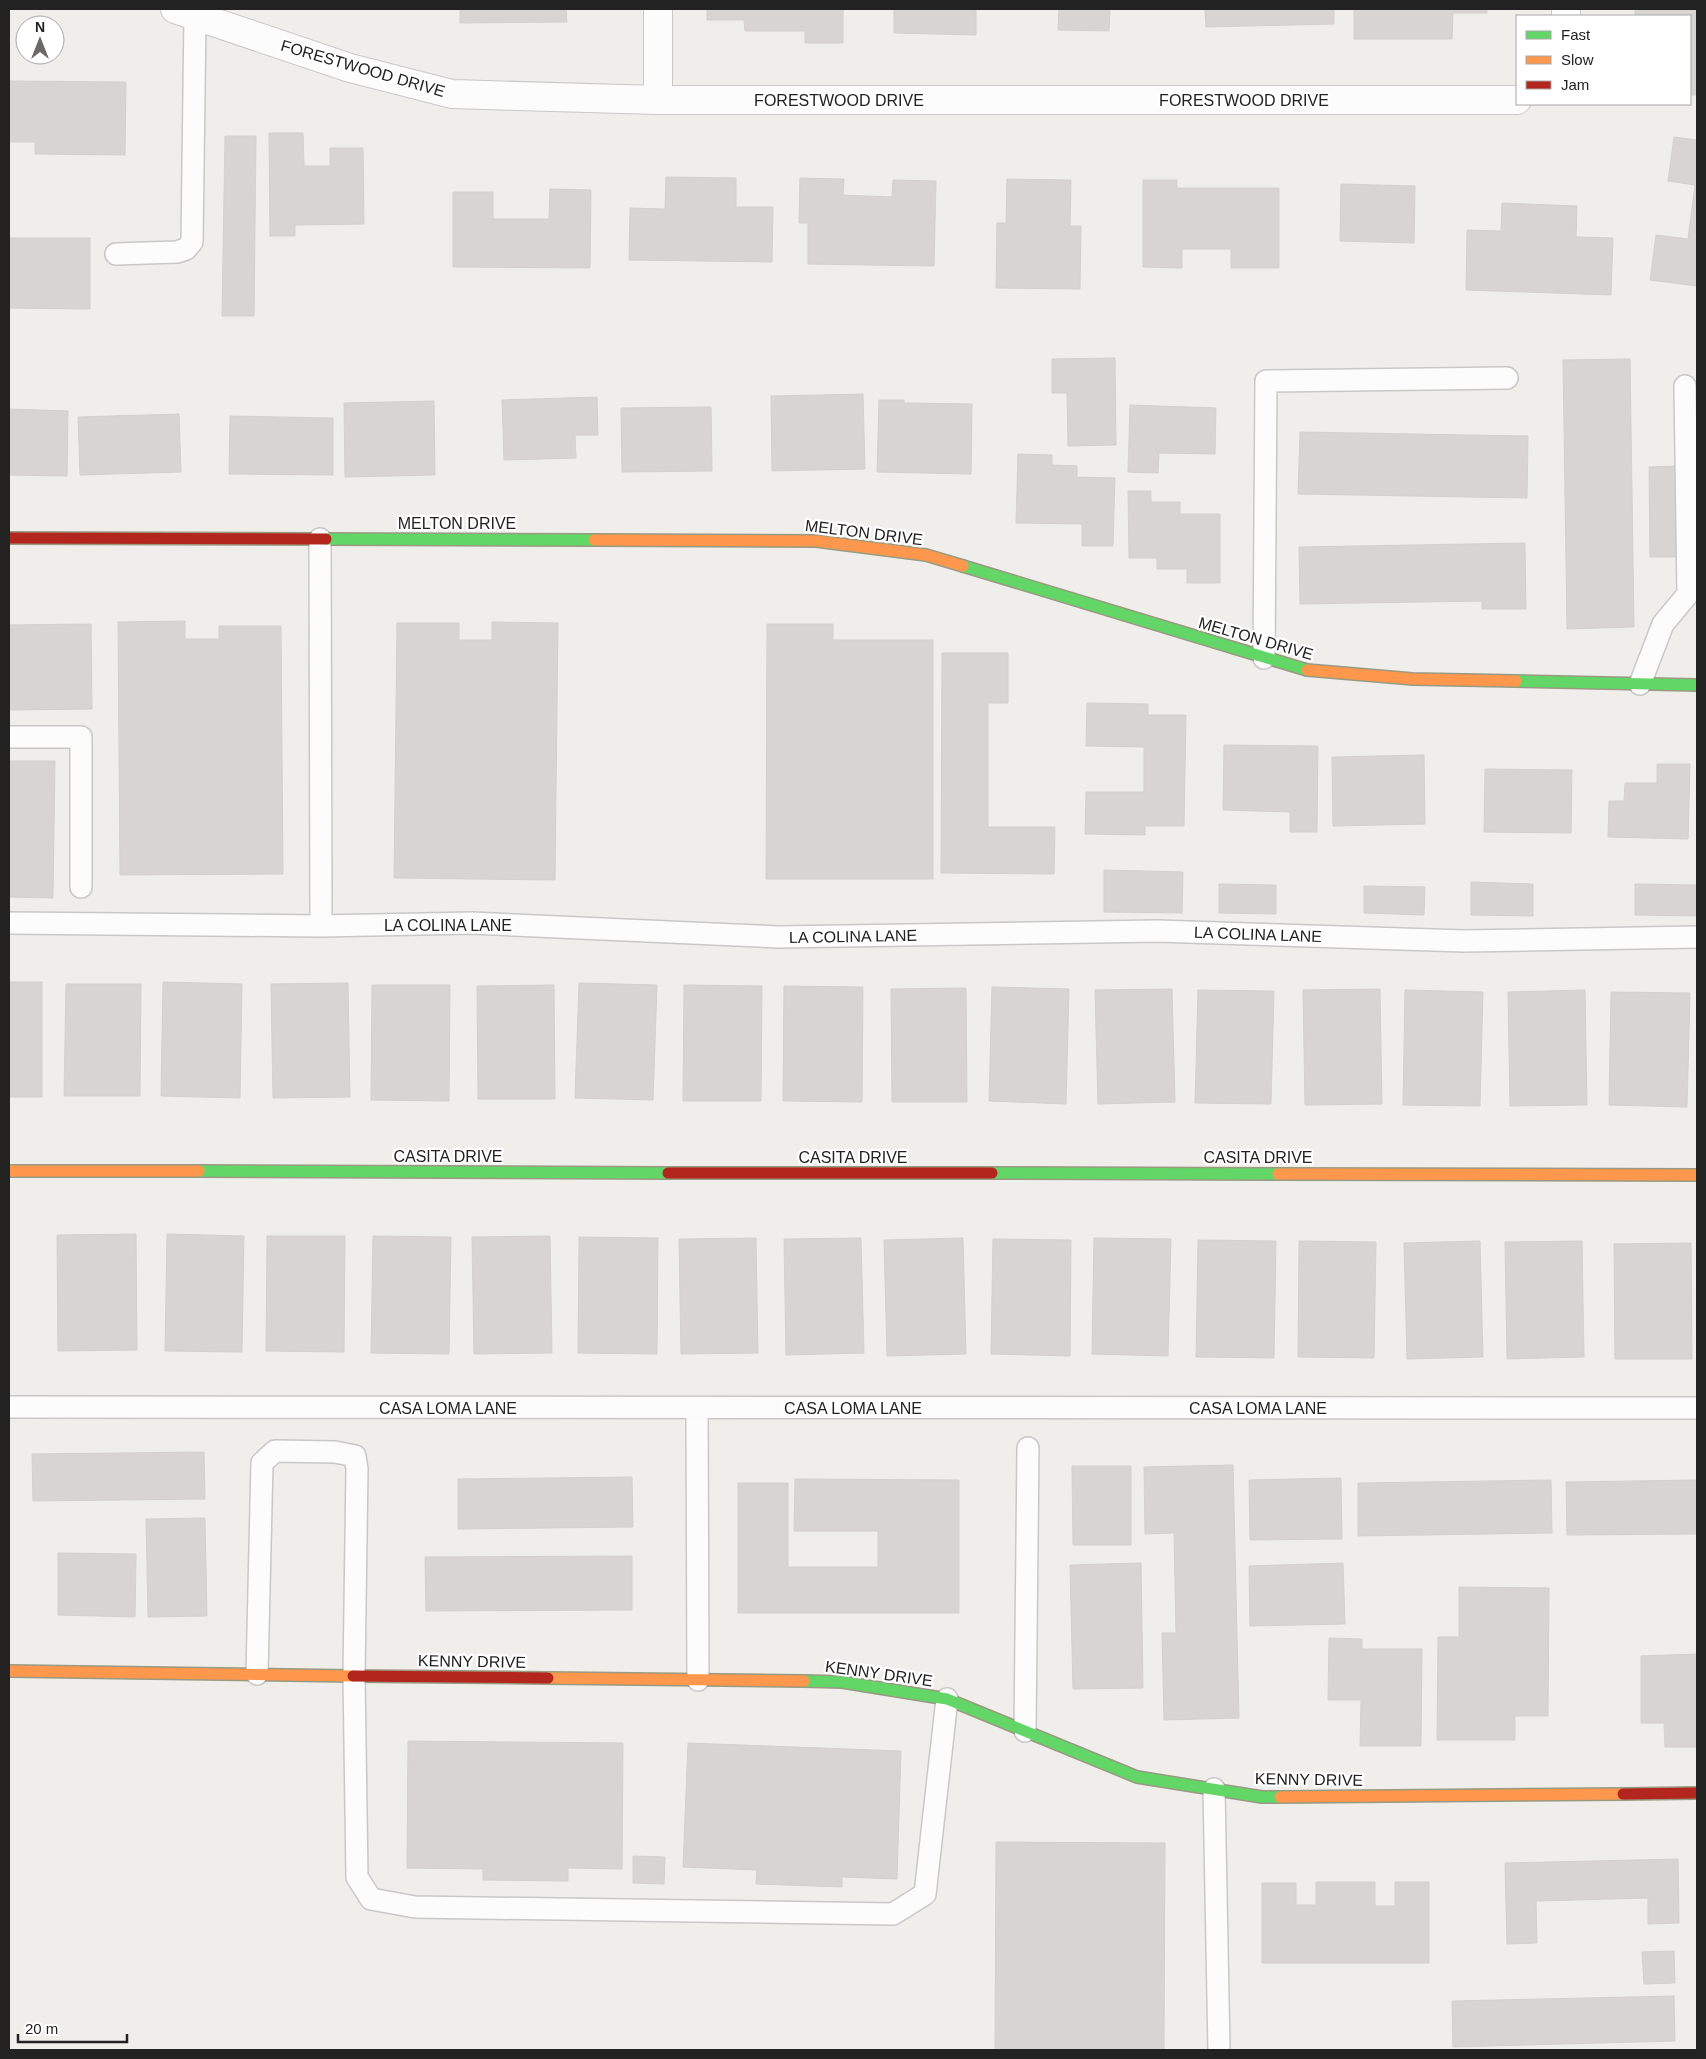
<svg xmlns="http://www.w3.org/2000/svg" width="1706" height="2059" font-family="Helvetica,sans-serif">
<style>
.building{fill:#d7d4d2;stroke:#d3d0cc}
.lines{fill:none;stroke-linecap:round;stroke-linejoin:round}
.lane-casing{stroke:#c9c8c7;stroke-width:24}
.street-casing{stroke:#c9c8c7;stroke-width:30}
.fast-casing{stroke:#999a82;stroke-width:14}
.slow-casing{stroke:#999a82;stroke-width:14}
.jam-casing{stroke:#999a82;stroke-width:14}
.lane{stroke:#fdfcfc;stroke-width:21}
.street{stroke:#fdfcfc;stroke-width:28}
.fast{stroke:#63d668;stroke-width:11}
.slow{stroke:#ff974d;stroke-width:11}
.jam{stroke:#b3261e;stroke-width:11}
.labels{text-anchor:middle;stroke-width:4.5;stroke-linejoin:round;paint-order:stroke}
.street-label{font-size:16px;fill:#222;stroke:#fff}
</style>
<rect width="100%" height="100%" fill="#f0eeeb"/>
<!-- building -->
<path class="building" d="M460,9H566L567,22L460,23Z
M707,9H843V43H805V31H745L744,20H707Z
M894,9H1003H976V35L894,33Z
M1059,9H1110L1109,31L1058,30Z
M1205,9H1334V24L1206,27Z
M1354,9H1487V13H1453L1452,39H1354Z
M1635,9H1697V95H1690V16H1635Z
M9,81L126,82L125,155L35,154V142H9Z
M269,133H303L304,166H330V148H363L364,224L295,225V236H270Z
M225,136H256L254,316H222Z
M1674,137L1697,140V286L1650,280L1656,235L1688,239L1695,185L1668,181Z
M666,177L736,178V207H773L772,262L629,260L630,208L665,209Z
M800,178L844,179L843,195L892,197L893,180L936,181L934,266L808,264V223H799Z
M1007,179L1071,180L1070,226H1081L1080,289L996,288L997,223H1006Z
M1143,180H1177V188H1279V268H1231V249H1182V268L1143,267Z
M1341,184L1415,186L1414,243L1340,241Z
M550,189L591,190L590,268L453,267V192H493V219H549Z
M1502,203L1577,206L1576,237L1613,238L1611,295L1466,290L1467,230L1501,231Z
M9,238H90V309L9,308Z
M1115,358L1116,445L1068,446L1067,393H1052V359Z
M1630,359L1634,627L1567,629L1563,360Z
M863,394L865,469L772,471L771,396Z
M597,397L598,435H575L576,458L504,460L502,400Z
M879,400H904V403L972,404L971,474L877,472Z
M434,401L435,475L345,477L344,403Z
M1130,405L1216,408L1215,454L1159,453L1158,473L1128,472Z
M711,407L712,471L622,472L621,408Z
M9,409L68,411L67,476L9,475Z
M179,414L181,472L80,475L78,417Z
M230,416L333,418V475L229,474Z
M1300,432L1528,436L1527,498L1298,494Z
M1018,454L1052,455V465L1077,466V477L1115,478L1113,546H1082V524L1016,523Z
M1676,466L1678,557H1650L1649,467Z
M1128,491H1151V502H1180V514H1220V583H1187V569H1157V558H1129Z
M1525,543L1526,609H1482V601L1300,604L1299,547Z
M185,621V639H219V626H281L283,874L120,875L118,622Z
M492,622L558,623L555,880L394,878L397,623H459V640H492Z
M91,624L92,709L9,710V625Z
M767,624H833V640H933V879H766Z
M942,653H1008V703H988V827H1055L1054,874L941,873Z
M1087,703L1148,704V715H1186L1184,826H1145V835L1085,834L1086,792H1144V747L1086,746Z
M1224,745L1318,746L1317,832H1290V812L1223,810Z
M1424,755L1425,824L1333,826L1332,757Z
M9,761H55L53,898L9,897Z
M1657,764H1690L1688,839L1608,837L1609,801H1624L1625,783H1657Z
M1485,769L1572,770L1571,833L1484,832Z
M1104,870L1183,872L1182,913L1104,912Z
M1471,882L1533,884V916L1471,915Z
M1219,884L1276,885V914L1219,913Z
M1635,884L1697,885V916L1635,915Z
M1364,886L1425,887L1424,915L1364,913Z
M9,982H42V1097H9Z
M163,982L242,984L240,1098L161,1096Z
M348,983L350,1097L273,1098L271,984Z
M579,983L657,985L653,1100L575,1098Z
M66,984H141L140,1096H64Z
M372,985H450L449,1101L371,1100Z
M554,985L555,1099H478L477,986Z
M684,985L762,986L761,1101H683Z
M784,986L863,987L862,1102L783,1101Z
M992,987L1069,989L1066,1104L989,1101Z
M966,988L967,1102H892L891,989Z
M1172,989L1175,1102L1098,1104L1095,990Z
M1380,989L1382,1104L1305,1105L1303,990Z
M1198,990L1274,991L1271,1104L1195,1103Z
M1405,990L1483,992L1480,1106L1403,1105Z
M1585,990L1587,1105L1510,1106L1508,992Z
M1611,992L1690,993L1687,1107L1609,1105Z
M136,1234L137,1350L58,1351L57,1235Z
M167,1234L244,1236L242,1352L165,1351Z
M267,1236H345L344,1352L266,1351Z
M373,1236L451,1237L449,1354L371,1353Z
M550,1236L552,1353L474,1354L472,1237Z
M579,1237L658,1238L657,1354L578,1353Z
M756,1238L758,1353L681,1354L679,1239Z
M861,1238L864,1353L786,1355L784,1239Z
M963,1238L966,1354L887,1356L884,1240Z
M1094,1238L1171,1239L1168,1356L1092,1354Z
M993,1239L1071,1240L1070,1356L991,1354Z
M1198,1240L1276,1241L1274,1358L1196,1357Z
M1299,1241L1376,1242L1374,1358L1298,1357Z
M1480,1241L1483,1357L1407,1359L1404,1243Z
M1582,1241L1584,1357L1507,1359L1505,1242Z
M1691,1243L1692,1359H1615L1614,1244Z
M204,1452L205,1499L33,1501L32,1454Z
M1233,1465L1239,1718L1164,1720L1162,1633H1176L1174,1533L1145,1534L1144,1467Z
M1072,1466H1131V1545H1073Z
M632,1477L633,1527L458,1529V1479Z
M1341,1478L1342,1539L1250,1540L1249,1480Z
M795,1479L959,1480V1613H738V1483H788V1567H878V1531H794Z
M1551,1480L1552,1533L1358,1536V1483Z
M1697,1480V1534L1567,1535L1566,1482Z
M205,1518L207,1616L148,1617L146,1519Z
M58,1553L136,1554L135,1617L58,1615Z
M632,1556V1610L426,1611L425,1557Z
M1141,1563L1143,1688L1073,1689L1070,1565Z
M1343,1563L1345,1624L1250,1626L1249,1566Z
M1459,1587L1549,1588L1548,1716H1515V1740H1437L1438,1637H1459Z
M1329,1638L1362,1639V1649H1422L1421,1746H1360L1361,1700H1328Z
M1697,1654V1747H1665L1664,1723H1641V1656Z
M408,1741L623,1743L622,1869L568,1868V1881L483,1880V1869L407,1868Z
M688,1743L901,1751L897,1879L842,1877V1887L756,1884L757,1870L683,1867Z
M996,1842L1165,1843L1164,2050H995Z
M633,1856L665,1857L664,1884L633,1883Z
M1678,1859L1679,1923L1648,1924V1898L1536,1901L1537,1943L1507,1944L1505,1863Z
M1316,1882H1375V1906H1395V1882H1429V1963H1262V1883H1296V1905H1316Z
M1674,1951L1675,1983L1644,1984L1642,1952Z
M1674,1996L1675,2041L1453,2047L1452,2001Z"/>
<g class="lines">
<defs>
<path id="lane" d="M116,254L177,252L186,249L192,242L195,16
M320,539L321,926
M1264,658L1266,381L1507,378
M1640,684L1663,624L1688,594L1685,386
M9,737H81V887
M9,923L321,926L472,923L779,937L1157,931L1464,941L1697,937
M9,1407L1697,1408
M697,1408L698,1680
M257,1674L262,1463L275,1451L335,1452L355,1456L357,1469L354,1676L357,1877L371,1899L415,1907L893,1914L925,1894L947,1699
M1025,1731L1028,1448
M1214,1789L1219,2050"/>
<path id="street" d="M175,9L350,68L452,94L658,100H1517
M658,9V100
M1566,16V9"/>
<path id="fast" d="M326,539L594,540
M963,566L1307,670
M1516,681L1697,685
M199,1171L668,1173
M992,1173L1278,1174
M804,1681L842,1682L947,1699L1137,1777L1262,1797H1280"/>
<path id="slow" d="M594,540L816,541L926,555L963,566
M1307,670L1413,679L1516,681
M9,1171H199
M1278,1174L1697,1175
M9,1671L353,1676
M548,1678L804,1681
M1280,1797L1623,1794"/>
<path id="jam" d="M9,538L326,539
M668,1173H992
M353,1676L548,1678
M1623,1794L1697,1793"/>
</defs>
<!-- lane casing -->
<use href="#lane" class="lane-casing"/>
<!-- street casing -->
<use href="#street" class="street-casing"/>
<!-- fast casing -->
<use href="#fast" class="fast-casing"/>
<!-- slow casing -->
<use href="#slow" class="slow-casing"/>
<!-- jam casing -->
<use href="#jam" class="jam-casing"/>
<!-- lane -->
<use href="#lane" class="lane"/>
<!-- street -->
<use href="#street" class="street"/>
<!-- fast -->
<use href="#fast" class="fast"/>
<!-- slow -->
<use href="#slow" class="slow"/>
<!-- jam -->
<use href="#jam" class="jam"/>
</g>
<g class="labels">
<!-- street labels -->
<g class="street-label">
<text transform="translate(363 68) rotate(16)" y="6">FORESTWOOD DRIVE</text>
<text x="839" y="106">FORESTWOOD DRIVE</text>
<text x="1244" y="106">FORESTWOOD DRIVE</text>
<text x="457" y="529">MELTON DRIVE</text>
<text transform="translate(864 532) rotate(7)" y="6">MELTON DRIVE</text>
<text transform="translate(1256 638) rotate(16)" y="6">MELTON DRIVE</text>
<text x="448" y="931">LA COLINA LANE</text>
<text transform="translate(1258 934) rotate(2)" y="6">LA COLINA LANE</text>
<text transform="translate(853 936) rotate(-1)" y="6">LA COLINA LANE</text>
<text x="448" y="1162">CASITA DRIVE</text>
<text x="853" y="1163">CASITA DRIVE</text>
<text x="1258" y="1163">CASITA DRIVE</text>
<text x="448" y="1414">CASA LOMA LANE</text>
<text x="853" y="1414">CASA LOMA LANE</text>
<text x="1258" y="1414">CASA LOMA LANE</text>
<text transform="translate(472 1661) rotate(1)" y="6">KENNY DRIVE</text>
<text transform="translate(879 1673) rotate(8)" y="6">KENNY DRIVE</text>
<text transform="translate(1309 1779) rotate(1)" y="6">KENNY DRIVE</text>
</g>
</g>
<!-- border -->
<rect width="1706" height="2059" fill="none" stroke="#222222" stroke-width="20"/>
<!-- legend -->
<rect x="1516" y="15" width="175" height="90" fill="#ffffff" stroke="#a7a7a7"/>
<rect x="1526" y="31" width="25" height="8" fill="#63d668" stroke="#a7a7a7"/>
<text x="1561" y="40" font-size="15" fill="#222222">Fast</text>
<rect x="1526" y="56" width="25" height="8" fill="#ff974d" stroke="#a7a7a7"/>
<text x="1561" y="65" font-size="15" fill="#222222">Slow</text>
<rect x="1526" y="81" width="25" height="8" fill="#b3261e" stroke="#a7a7a7"/>
<text x="1561" y="90" font-size="15" fill="#222222">Jam</text>
<!-- north arrow -->
<g transform="translate(40 40)"><circle r="24" fill="#ffffff" stroke="#a7a7a7"/>
<path d="M0-4L9 19L0 12L-9 19Z" fill="#6a6968"/>
<text y="-8" font-size="14" font-weight="bold" text-anchor="middle" fill="#222222">N</text>
</g>
<!-- scale -->
<path d="M18 2034v8h109v-8" fill="none" stroke="#222222" stroke-width="2.5"/>
<text x="25" y="2034" font-size="15" fill="#222222" stroke="#ffffff" stroke-width="4" paint-order="stroke">20 m</text>
</svg>
